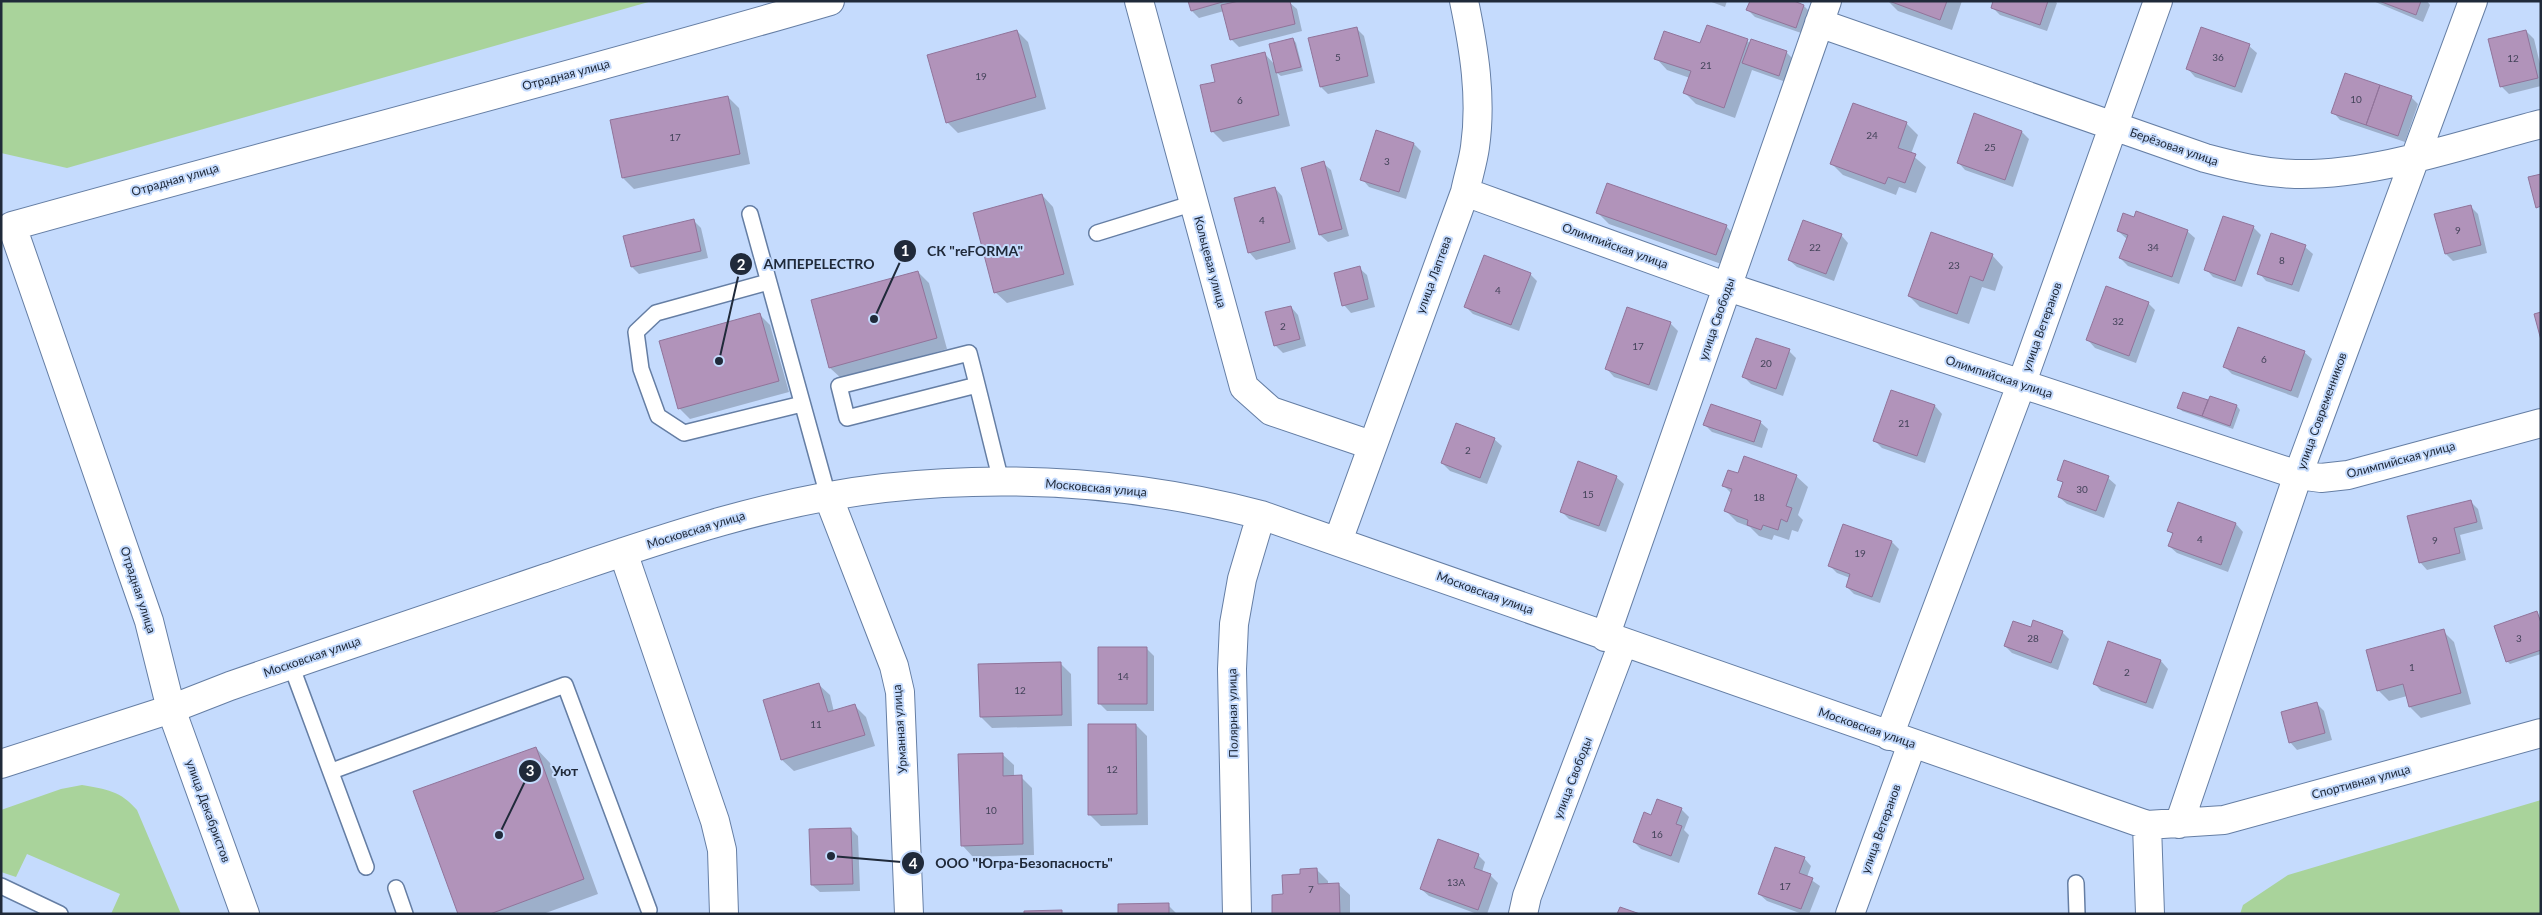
<svg xmlns="http://www.w3.org/2000/svg" width="2542" height="915" font-family="Lato,sans-serif">
<style>
.green{fill:#a9d39b}
.shadow{fill:#0003}
.building{fill:#b193ba;stroke:#91749a}
.lines{fill:none;stroke-linecap:round;stroke-linejoin:round}
.service-casing{stroke:#657ea4;stroke-width:18}
.minor-casing{stroke:#657ea4;stroke-width:30}
.secondary-casing{stroke:#657ea4;stroke-width:30}
.service{stroke:#fff;stroke-width:15}
.minor{stroke:#fff;stroke-width:28}
.secondary{stroke:#fff;stroke-width:28}
.labels{text-anchor:middle;stroke-width:4;stroke-linejoin:round;paint-order:stroke}
.number-label{font-size:10px;fill:#44445a}
.street-label{font-size:12px;fill:#202a3a;stroke:#c5dbfd}
.leader{fill:none;stroke:#202a3a;stroke-width:2}
.callout-dot{fill:#202a3a;stroke:#c5dbfd;stroke-width:2}
.mark-label{font-size:15px;text-anchor:middle;font-weight:bold;fill:#fff}
.callout-label{font-size:14px;text-anchor:middle;font-weight:bold;fill:#202a3a;stroke:#c5dbfd;stroke-width:4;stroke-linejoin:round;paint-order:stroke}
</style>
<rect width="100%" height="100%" fill="#c5dbfd"/>
<!-- green -->
<path class="green" d="M1,1H652L67,168L1,153Z
M82,785C106,789 121,791 137,810L181,914H111L120,894L27,854L16,877L1,872V810L61,789Z
M2541,800V914H2240L2243,905L2288,875Z"/>
<!-- shadow -->
<path class="shadow" d="M1189,1L1289,2L1297,9L1302,31L1239,47L1231,39L1224,11L1199,18L1192,11Z
M1709,1H1727L1725,7Z
M1888,1H1962L1952,30L1898,11Z
M1995,1H2055L2057,3L2047,31L2000,15L1993,8Z
M2373,1H2427L2430,5L2423,22Z
M1804,6L1811,13L1804,34L1755,17L1748,10Z
M1356,28L1364,36L1375,83L1328,94L1321,87Z
M1017,31L1028,42L1046,109L958,133L947,122Z
M2526,31L2534,39L2541,68V86L2509,94L2501,86Z
M1293,39L1296,43L1303,71L1281,76L1277,73L1290,126L1223,142L1212,131L1217,82L1264,53L1275,65Z
M1747,41L1751,44L1786,52L1794,60L1786,82L1752,70L1735,118L1696,104L1685,93L1690,78L1667,70L1656,58L1701,45Z
M2249,46L2257,53L2242,93L2195,77L2188,69Z
M728,97L739,108L750,164L634,189L623,178Z
M2411,97L2418,104L2405,142L2340,120L2333,112Z
M1854,104L1907,124L1918,135L1911,154L1926,167L1916,193L1899,187L1896,195L1843,175L1832,164Z
M1975,115L2022,132L2029,139L2013,187L1965,170L1958,162Z
M1414,144L1421,151L1406,199L1369,187L1362,179Z
M1323,163L1331,170L1349,236L1328,242L1320,235L1302,169Z
M1275,188L1282,196L1296,249L1256,260L1249,252Z
M1042,195L1053,207L1074,285L1007,303L995,292Z
M2470,206L2478,214L2487,253L2453,261L2446,254Z
M1598,213L1726,226L1737,238L1727,266L1609,224Z
M693,220L701,228L708,258L639,274L632,267Z
M2253,227L2261,235L2242,287L2213,277L2206,269Z
M2118,231H2187L2195,238L2179,284L2128,266L2120,258L2127,239Z
M1841,235L1848,243L1834,281L1797,267L1789,260Z
M2305,247L2313,254L2299,292L2266,281L2259,273Z
M1992,255L2003,267L1995,291L1982,287L1969,324L1920,307L1909,296Z
M1359,268L1367,275L1375,307L1351,313L1344,305Z
M918,272L929,283L947,349L842,379L830,368L812,301Z
M1530,274L1537,281L1519,331L1473,314L1466,307Z
M2148,303L2155,310L2136,363L2095,348L2088,340Z
M1291,307L1298,315L1306,346L1283,353L1275,345Z
M759,314L770,325L789,392L690,419L679,408Z
M1670,323L1678,331L1657,391L1614,377L1607,369Z
M1789,351L1796,358L1783,396L1751,384L1744,377Z
M2304,352L2312,359L2298,398L2232,374L2225,367Z
M1892,391L1935,406L1942,414L1925,463L1882,448L1875,441Z
M2184,393L2209,402L2210,397L2237,406L2240,410L2233,429L2182,411L2179,407Z
M1760,422L1768,429L1762,448L1712,432L1705,425Z
M1494,439L1502,446L1487,484L1450,471L1442,463Z
M1796,476L1808,487L1798,515L1803,520L1798,532L1792,530L1789,540L1774,535L1772,540L1759,536L1750,527L1737,522L1726,511L1732,494L1724,486Z
M1616,477L1624,484L1606,532L1569,519L1561,511Z
M2108,478L2116,485L2104,518L2067,504L2059,497L2064,484L2059,479Z
M2471,502L2478,509L2483,529L2460,535L2466,560L2427,570L2420,562Z
M2236,524L2243,532L2228,572L2177,553L2169,546L2173,535L2169,530Z
M1892,542L1899,549L1880,603L1854,594L1847,587L1850,578L1837,573L1830,566Z
M2536,613L2541,619V654L2510,664L2507,661Z
M2032,629L2062,632L2069,639L2058,670L2012,653L2005,646Z
M2443,631L2454,642L2471,704L2421,718L2410,707L2407,696L2389,701L2378,690Z
M1146,648L1154,656V711H1107L1100,704Z
M2161,661L2168,669L2153,709L2101,691L2094,683Z
M1060,663L1071,674L1072,726L992,728L981,717Z
M818,684L830,695L834,712L855,706L866,717L875,746L794,771L782,760L764,701Z
M2316,703L2324,711L2332,740L2297,750L2290,742Z
M1136,725L1147,736L1148,825L1101,826L1089,814Z
M536,748L550,763L598,894L543,914H459Z
M1002,754L1014,765V777H1021L1032,788L1034,855L973,857L962,845Z
M1681,809L1689,817L1684,830L1689,835L1679,863L1641,849L1634,842L1652,816Z
M851,829L858,836L860,891L820,892L812,885Z
M1478,855L1485,862L1482,872L1490,875L1498,883L1487,914H1477L1429,896L1421,889Z
M1804,858L1811,866L1807,877L1820,886L1809,914H1802L1767,901L1759,894Z
M1317,870L1328,881V885L1338,884L1350,895V914H1273L1284,896L1301,875Z
M1168,905L1177,914H1119Z"/>
<!-- building -->
<path class="building" d="M1188,1H1226L1191,11Z
M1239,1H1290L1295,24L1230,40L1221,5Z
M1750,1H1794L1804,5L1796,28L1746,10Z
M1889,1H1947L1940,20Z
M1993,1H2048L2040,25L1991,8Z
M2379,1H2421L2416,15Z
M1707,25L1748,39L1724,108L1683,93L1691,71L1654,59L1664,31L1700,43Z
M1357,27L1368,76L1320,87L1308,38Z
M2201,27L2250,44L2235,87L2186,69Z
M1017,30L1036,97L946,123L927,55Z
M2526,30L2538,78L2500,87L2488,39Z
M1293,38L1301,67L1276,73L1269,44Z
M1751,39L1787,51L1779,76L1742,63Z
M1265,52L1279,115L1211,132L1200,85L1215,82L1211,65Z
M2345,73L2380,85L2366,125L2331,113Z
M2380,85L2412,96L2398,136L2366,125Z
M728,96L740,154L622,178L610,120Z
M1853,103L1907,122L1898,148L1916,154L1905,183L1888,177L1885,184L1830,164Z
M1974,113L2022,131L2005,180L1957,163Z
M1376,130L1414,143L1399,192L1360,180Z
M1324,161L1342,229L1319,235L1301,168Z
M2541,174V206L2536,208L2528,177Z
M1607,183L1727,225L1716,255L1596,213Z
M1275,187L1290,242L1248,253L1234,198Z
M1042,194L1064,274L994,293L973,213Z
M2471,205L2481,245L2445,254L2434,214Z
M2136,211L2188,230L2172,277L2119,258L2128,235L2117,231L2123,213L2134,217Z
M2223,216L2254,226L2235,281L2204,270Z
M694,219L701,251L631,267L623,236Z
M1803,220L1842,234L1826,274L1788,260Z
M1931,232L1993,254L1983,281L1970,276L1957,314L1908,296Z
M2271,233L2306,245L2292,285L2257,274Z
M1484,255L1531,273L1511,325L1464,307Z
M1360,266L1368,299L1342,306L1334,273Z
M918,271L937,338L829,368L811,300Z
M2106,286L2149,302L2129,356L2086,340Z
M1291,306L1300,339L1274,346L1265,312Z
M1627,307L1671,322L1649,385L1605,369Z
M2541,312V340L2534,314Z
M760,313L779,381L678,409L659,341Z
M2238,327L2305,351L2291,391L2223,367Z
M1756,338L1790,349L1776,389L1742,377Z
M1891,390L1935,405L1917,456L1873,441Z
M2183,392L2208,400L2202,416L2177,408Z
M2210,396L2237,405L2230,426L2202,416Z
M1711,404L1761,421L1754,442L1703,425Z
M1456,423L1495,438L1480,478L1441,463Z
M1744,456L1797,475L1786,506L1792,508L1787,522L1781,519L1778,530L1763,525L1761,530L1747,525L1748,520L1724,511L1732,489L1722,486L1728,470L1738,473Z
M2064,460L2109,476L2096,511L2058,497L2063,482L2057,480Z
M1578,461L1617,476L1599,526L1560,512Z
M2471,500L2477,522L2454,528L2460,553L2419,563L2407,516Z
M2178,502L2236,523L2221,565L2168,546L2173,533L2167,531Z
M1843,524L1892,541L1872,597L1846,587L1850,574L1828,566Z
M2537,611L2541,623V650L2506,662L2494,626Z
M2033,620L2063,631L2051,663L2004,646L2013,621L2031,627Z
M2444,629L2461,693L2409,707L2403,684L2377,691L2366,650Z
M2108,641L2161,660L2146,703L2093,684Z
M1098,647H1147V704H1098Z
M1061,662L1062,715L980,717L978,664Z
M819,683L828,712L855,704L865,735L781,760L763,700Z
M2317,702L2325,733L2289,743L2281,712Z
M1088,724H1136L1137,814L1088,815Z
M536,747L584,879L490,914H458L413,791Z
M1003,753V776L1022,775L1023,844L961,846L958,754Z
M1657,799L1682,808L1676,824L1682,826L1671,856L1633,842L1644,812L1651,815Z
M851,828L853,884L811,885L809,829Z
M1438,839L1479,854L1474,868L1491,874L1478,910L1420,889Z
M1775,847L1805,857L1799,873L1813,878L1801,909L1758,894Z
M1317,868L1318,884L1339,883L1340,914H1272V895L1283,894L1282,875L1300,874V869Z
M1169,903V914H1118V904Z
M1620,907L1640,914H1617Z
M1062,910V914H1024V911Z"/>
<g class="lines">
<defs>
<path id="service" d="M750,214L828,496
M1097,233L1194,203
M768,282L656,313L636,332L641,369L658,416L684,433L802,404
M977,385L847,418L839,386L969,353C980,395 990,438 1001,481
M291,665L366,867
M332,771L565,685L649,910
M2076,883L2077,914
M1,886L60,914
M396,888L405,914"/>
<path id="minor" d="M830,1C559,80 284,150 12,226L149,621L171,709L230,686C336,649 442,613 549,577C658,540 769,501 884,488C1010,474 1139,483 1261,515L2147,825L2224,820L2541,733
M1139,1L1244,387L1271,411L1371,445
M1819,23L2205,158C2235,166 2264,173 2295,174C2375,176 2463,144 2541,124
M1465,192L1728,287L2298,475L2321,478L2348,475L2541,423
M828,496L894,666L900,692L909,914
M1338,541L1465,192C1468,177 1473,162 1475,147C1482,98 1474,49 1464,1
M623,552L715,821L722,850L724,914
M1605,637L1827,1
M1889,736L2021,385L2158,1
M2179,824L2298,475L2473,1
M2147,825L2150,914
M1237,914L1232,669L1234,624L1242,579L1261,515
M1523,914L1527,896L1623,643
M1850,914L1912,744"/>
<path id="secondary" d="M1,764L171,709L245,914"/>
</defs>
<!-- service casing -->
<use href="#service" class="service-casing"/>
<!-- minor casing -->
<use href="#minor" class="minor-casing"/>
<!-- secondary casing -->
<use href="#secondary" class="secondary-casing"/>
<!-- service -->
<use href="#service" class="service"/>
<!-- minor -->
<use href="#minor" class="minor"/>
<!-- secondary -->
<use href="#secondary" class="secondary"/>
</g>
<g class="labels">
<!-- number labels -->
<g class="number-label">
<text x="1338" y="61">5</text>
<text x="2218" y="61">36</text>
<text x="2513" y="62">12</text>
<text x="1706" y="69">21</text>
<text x="981" y="80">19</text>
<text x="2356" y="103">10</text>
<text x="1240" y="104">6</text>
<text x="1872" y="139">24</text>
<text x="675" y="141">17</text>
<text x="1990" y="151">25</text>
<text x="1387" y="165">3</text>
<text x="1262" y="224">4</text>
<text x="2458" y="234">9</text>
<text x="1815" y="251">22</text>
<text x="2153" y="251">34</text>
<text x="2282" y="264">8</text>
<text x="1954" y="269">23</text>
<text x="1498" y="294">4</text>
<text x="2118" y="325">32</text>
<text x="1283" y="330">2</text>
<text x="1638" y="350">17</text>
<text x="2264" y="363">6</text>
<text x="1766" y="367">20</text>
<text x="1904" y="427">21</text>
<text x="1468" y="454">2</text>
<text x="2082" y="493">30</text>
<text x="1588" y="498">15</text>
<text x="1759" y="501">18</text>
<text x="2200" y="543">4</text>
<text x="2435" y="544">9</text>
<text x="1860" y="557">19</text>
<text x="2033" y="642">28</text>
<text x="2519" y="642">3</text>
<text x="2412" y="671">1</text>
<text x="2127" y="676">2</text>
<text x="1123" y="680">14</text>
<text x="1020" y="694">12</text>
<text x="816" y="728">11</text>
<text x="1112" y="773">12</text>
<text x="991" y="814">10</text>
<text x="1657" y="838">16</text>
<text x="1456" y="886">13А</text>
<text x="1785" y="890">17</text>
<text x="1311" y="893">7</text>
</g>
<!-- street labels -->
<g class="street-label">
<text transform="translate(566 75) rotate(-15)" y="4">Отрадная улица</text>
<text transform="translate(2174 147) rotate(19)" y="4">Берёзовая улица</text>
<text transform="translate(175 180) rotate(-16)" y="4">Отрадная улица</text>
<text transform="translate(1615 246) rotate(20)" y="4">Олимпийская улица</text>
<text transform="translate(1210 262) rotate(75)" y="4">Кольцевая улица</text>
<text transform="translate(1434 275) rotate(-70)" y="4">улица Лаптева</text>
<text transform="translate(1717 319) rotate(-71)" y="4">улица Свободы</text>
<text transform="translate(2042 327) rotate(-70)" y="4">улица Ветеранов</text>
<text transform="translate(1999 377) rotate(18)" y="4">Олимпийская улица</text>
<text transform="translate(2322 411) rotate(-70)" y="4">улица Современников</text>
<text transform="translate(2401 460) rotate(-15)" y="4">Олимпийская улица</text>
<text transform="translate(1096 488) rotate(5)" y="4">Московская улица</text>
<text transform="translate(696 530) rotate(-17)" y="4">Московская улица</text>
<text transform="translate(138 590) rotate(72)" y="4">Отрадная улица</text>
<text transform="translate(1485 593) rotate(20)" y="4">Московская улица</text>
<text transform="translate(312 657) rotate(-19)" y="4">Московская улица</text>
<text transform="translate(1233 713) rotate(-91)" y="4">Полярная улица</text>
<text transform="translate(1867 728) rotate(19)" y="4">Московская улица</text>
<text transform="translate(900 729) rotate(-94)" y="4">Урманная улица</text>
<text transform="translate(1573 778) rotate(-69)" y="4">улица Свободы</text>
<text transform="translate(2361 782) rotate(-15)" y="4">Спортивная улица</text>
<text transform="translate(208 811) rotate(70)" y="4">улица Декабристов</text>
<text transform="translate(1881 829) rotate(-70)" y="4">улица Ветеранов</text>
</g>
</g>
<!-- callouts -->
<path class="leader" d="M874 319L905 251M719 361L741 264M499 835L530 771M831 856L913 863"/>
<g class="callout-dot">
<circle cx="874" cy="319" r="5"/>
<circle cx="719" cy="361" r="5"/>
<circle cx="499" cy="835" r="5"/>
<circle cx="831" cy="856" r="5"/>
<circle cx="905" cy="251" r="12"/>
<circle cx="741" cy="264" r="12"/>
<circle cx="530" cy="771" r="12"/>
<circle cx="913" cy="863" r="12"/>
</g>
<g class="mark-label">
<text x="905" y="256">1</text>
<text x="741" y="270">2</text>
<text x="530" y="776">3</text>
<text x="913" y="869">4</text>
</g>
<g class="callout-label">
<text x="975" y="256">СК "reFORMA"</text>
<text x="819" y="269">АМПЕРELECTRO</text>
<text x="565" y="776">Уют</text>
<text x="1024" y="868">ООО "Югра-Безопасность"</text>
</g>
<!-- border -->
<rect width="2542" height="915" fill="none" stroke="#202a3a" stroke-width="5"/>
</svg>
